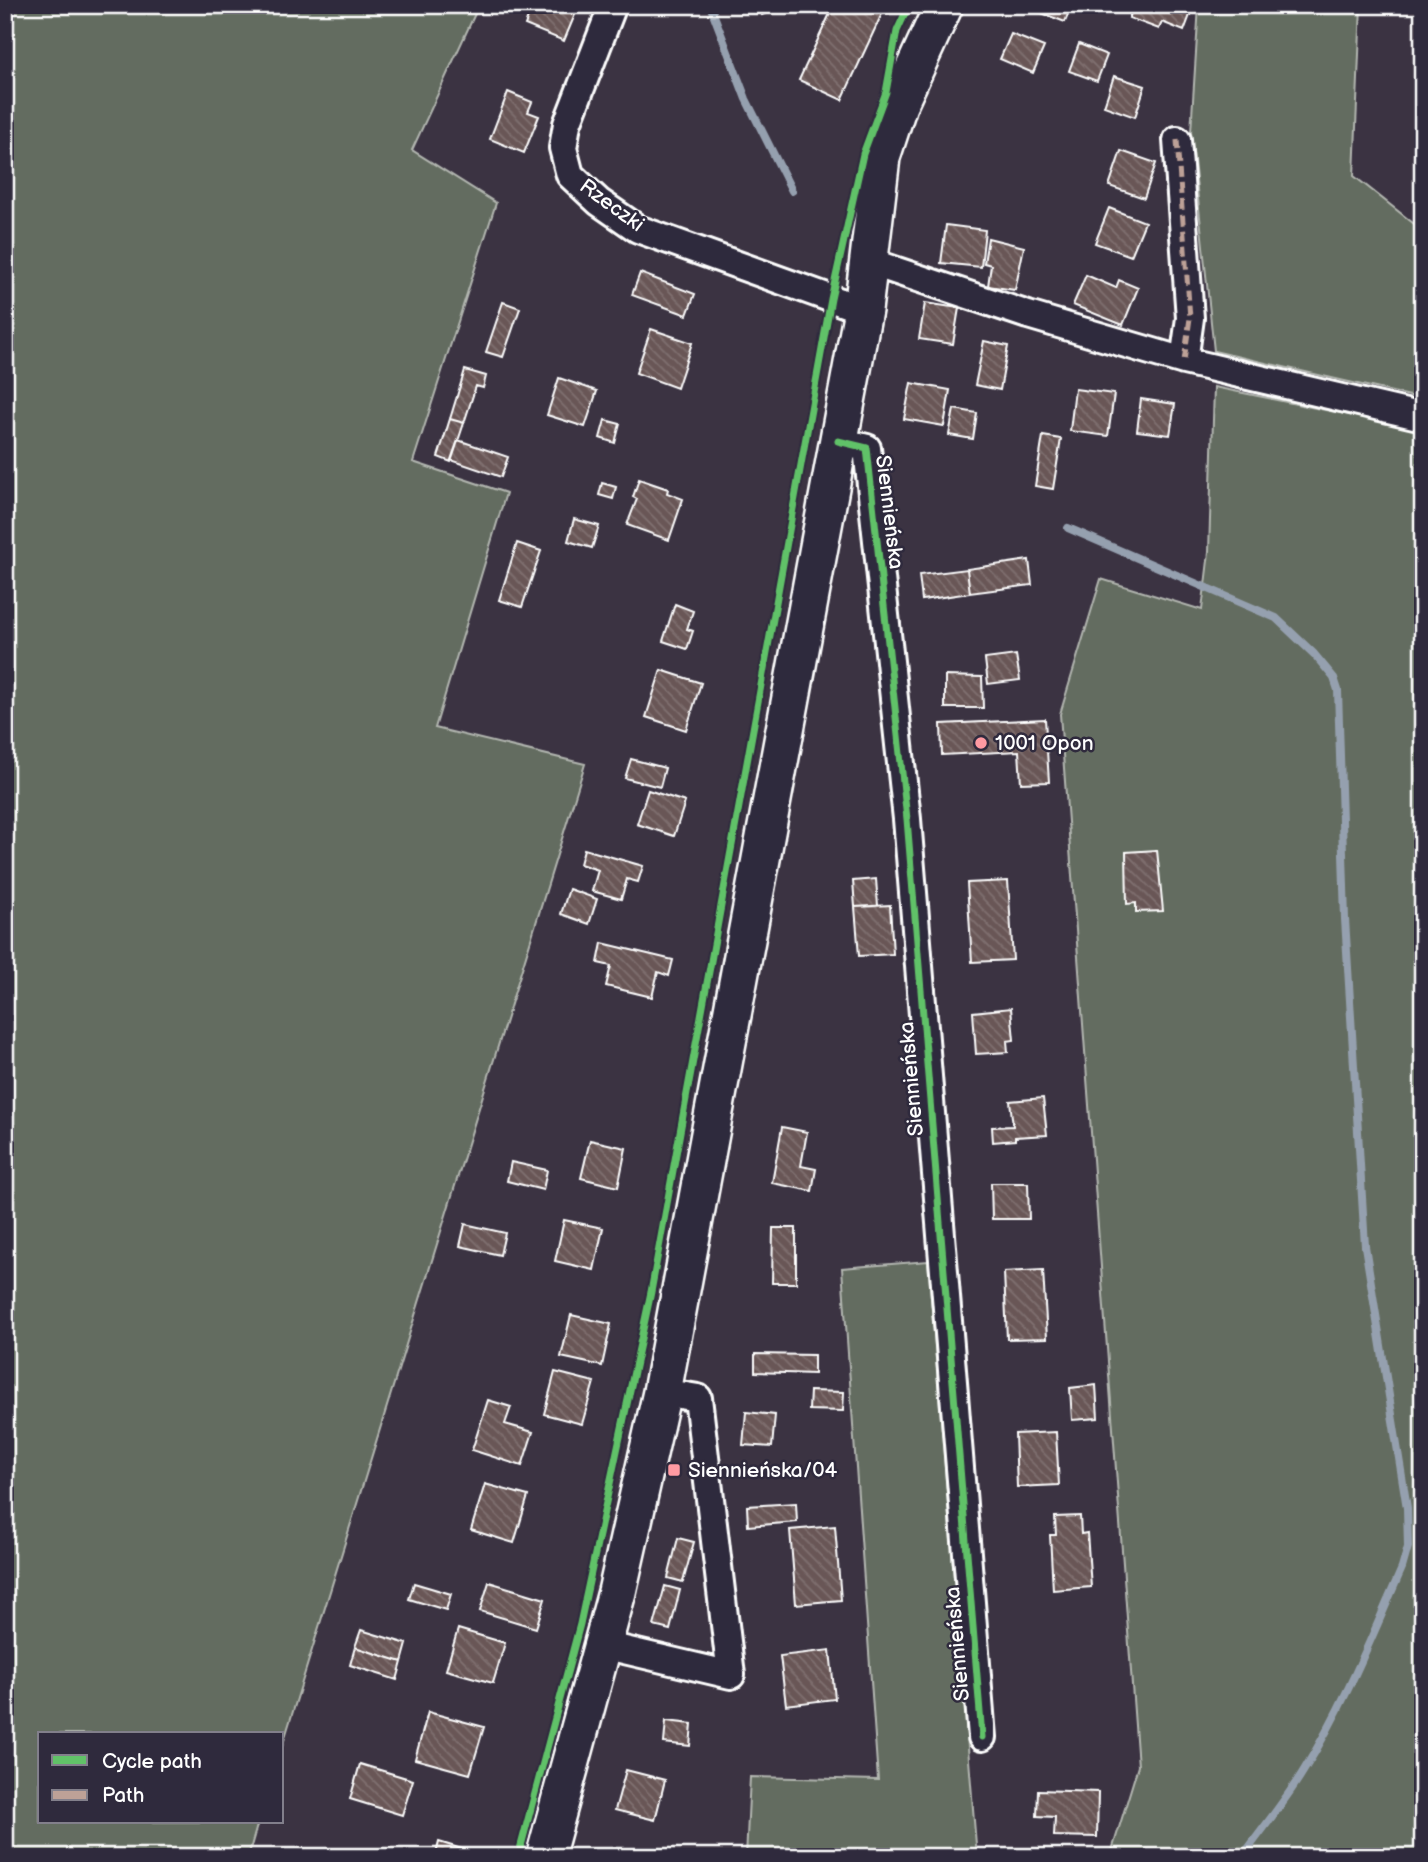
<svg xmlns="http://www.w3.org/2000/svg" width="1428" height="1862" font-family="'Balsamiq Sans',sans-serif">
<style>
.green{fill:#646c60;stroke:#b2b6b0;stroke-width:2}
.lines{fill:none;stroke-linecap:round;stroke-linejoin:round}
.stream{stroke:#95a0af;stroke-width:8}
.building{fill:url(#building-back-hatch);stroke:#fff;stroke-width:2}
.street-casing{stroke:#fff;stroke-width:32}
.secondary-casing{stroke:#fff;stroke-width:42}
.street{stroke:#2f2a3d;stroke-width:26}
.secondary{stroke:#2f2a3d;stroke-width:37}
.quiet{stroke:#bda197;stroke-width:5;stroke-dasharray:10 5;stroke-linecap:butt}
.cycleway-casing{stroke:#2f2a3d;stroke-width:11}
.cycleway{stroke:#61c268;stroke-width:7}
.poi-dot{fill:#ff9aa2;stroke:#2f2a3d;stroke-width:2.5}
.labels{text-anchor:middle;stroke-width:5;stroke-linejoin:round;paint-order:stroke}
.street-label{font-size:21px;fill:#fff;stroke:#2f2a3d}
.poi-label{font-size:21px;fill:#fff;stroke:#2f2a3d;text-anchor:start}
</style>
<defs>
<pattern id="building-back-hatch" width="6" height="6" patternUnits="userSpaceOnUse" patternTransform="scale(1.75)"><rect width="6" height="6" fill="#695757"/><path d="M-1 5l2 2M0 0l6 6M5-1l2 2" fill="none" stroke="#807070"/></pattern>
</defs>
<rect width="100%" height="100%" fill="#3b3342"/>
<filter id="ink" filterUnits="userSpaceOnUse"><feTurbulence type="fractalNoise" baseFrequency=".0143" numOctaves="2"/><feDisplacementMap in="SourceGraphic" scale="14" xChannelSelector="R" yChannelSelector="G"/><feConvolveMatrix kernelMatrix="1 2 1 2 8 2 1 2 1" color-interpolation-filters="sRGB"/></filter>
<g filter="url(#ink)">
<!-- green -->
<path class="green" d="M5,5H479L412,150L496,203L413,462L506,493L435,728L585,764L282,1747V1734H40V1822H258L248,1857H5Z
M1199,5H1361L1354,176L1423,231V399L1214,351L1191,132Z
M1214,387L1423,430V1857H1110L1138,1766L1060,714L1101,579L1202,610L1209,552Z
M928,1261L977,1857H746L750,1777L878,1780L842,1268Z"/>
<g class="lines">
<!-- stream -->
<path class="stream" d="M710,5L746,99L792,191
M1068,528L1276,618L1314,654L1334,678L1338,690L1345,919L1365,1246L1407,1508L1408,1547L1402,1568C1372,1636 1344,1706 1304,1770C1286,1800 1263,1828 1242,1857"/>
</g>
<!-- building -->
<path class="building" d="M533,5H579L564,41L525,25Z
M759,5H785V6L762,15Z
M834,5H886L842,100L799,80Z
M1035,5H1072L1065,22L1034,10Z
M1124,5H1165L1190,15L1184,31L1162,22L1159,29L1129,18L1132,11L1123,8Z
M1011,34L1044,47L1033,73L1000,59Z
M1079,44L1107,55L1097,81L1069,71Z
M1114,76L1145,86L1135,117L1104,106Z
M508,92L532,102L528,112L539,116L524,153L490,139Z
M1121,151L1156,163L1144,198L1109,186Z
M1109,208L1145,222L1131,256L1095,243Z
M946,225L985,230L981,267L941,263Z
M988,238L1024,247L1015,290L988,286L991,265L984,263Z
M640,273L695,294L687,315L632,295Z
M1086,275L1116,288L1119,280L1138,288L1123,325L1073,305Z
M503,302L520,308L503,357L486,352Z
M925,303L959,308L953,344L919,339Z
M651,329L692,343L677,388L636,373Z
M984,341L1008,346L1000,390L975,385Z
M465,370L486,376L483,388L476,386L464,423L450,419Z
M559,378L597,391L585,427L547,415Z
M911,383L950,390L944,426L904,419Z
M1075,389L1114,394L1108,436L1070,431Z
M1141,399L1175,404L1170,435L1137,431Z
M954,409L977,413L973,439L949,435Z
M450,419L464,423L451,462L438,457Z
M605,420L620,424L615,443L600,438Z
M1043,436L1061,439L1053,489L1035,486Z
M458,440L508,457L501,477L451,460Z
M639,479L668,489L667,493L683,499L669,540L627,525L637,499L633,497Z
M602,483L616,487L613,499L599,495Z
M574,519L599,526L592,548L568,541Z
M517,543L541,551L522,607L499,600Z
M1029,560L1032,585L970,593L967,569Z
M967,569L970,593L922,600L919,575Z
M675,604L693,611L687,629L693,631L687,649L663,641Z
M1016,655L1020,680L988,684L985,659Z
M661,670L701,683L686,730L646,717Z
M945,676L982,677L983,708H945Z
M1045,719L1049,782L1021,783L1019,751L942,755L941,724Z
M631,759L665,768L660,787L625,778Z
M648,790L685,802L674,836L637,824Z
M584,849L643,866L638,882L627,879L621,899L592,891L598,870L580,864Z
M1157,850L1163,911L1136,912V903L1127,904L1126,852Z
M876,879L878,906L855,907L853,881Z
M1008,881L1013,960L972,962L967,883Z
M569,889L597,899L589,924L561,914Z
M890,905L893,954L859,956L855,907Z
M602,943L673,960L669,976L658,972L652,997L606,986L611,966L598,963Z
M1011,1008L1014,1040L1007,1041L1008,1052L976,1054L973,1012Z
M1043,1098L1047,1135L1015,1137V1140L993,1142L992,1127L1013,1126L1010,1101Z
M782,1127L807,1132L801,1166L816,1169L812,1191L772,1183Z
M590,1140L626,1148L618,1187L581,1178Z
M511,1162L547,1170L543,1190L507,1181Z
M991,1183H1028L1029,1219H992Z
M564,1220L603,1228L594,1270L555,1261Z
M465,1224L505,1233L500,1255L460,1246Z
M773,1228H796V1283H772Z
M1043,1270L1047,1338L1007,1339L1004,1272Z
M571,1315L611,1324L602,1366L561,1357Z
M755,1354L814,1355V1374L755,1372Z
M555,1372L594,1382L582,1424L544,1414Z
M1096,1385L1098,1418L1072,1420L1070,1388Z
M810,1391L844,1392L843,1411L809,1410Z
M488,1400L511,1407L505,1424L533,1432L522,1466L472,1450Z
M746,1412L775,1415L772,1447L743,1445Z
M1056,1432L1059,1485L1017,1487L1015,1434Z
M485,1484L528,1496L514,1543L471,1530Z
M796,1503L797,1522L748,1526L747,1506Z
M1080,1516L1081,1534L1087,1533L1091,1587L1053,1590L1050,1535H1056L1055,1517Z
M835,1526L841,1600L796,1604L790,1530Z
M678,1538L694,1542L683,1582L668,1578Z
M489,1582L545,1599L536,1628L480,1611Z
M414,1583L451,1594L446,1610L409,1599Z
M665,1586L680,1590L670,1630L654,1626Z
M458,1629L505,1643L493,1683L446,1670Z
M361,1630L407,1644L402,1662L355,1647Z
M355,1647L402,1662L397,1680L350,1665Z
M830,1650L835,1699L786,1705L780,1656Z
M428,1712L484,1727L470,1774L415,1759Z
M666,1721L692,1724L690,1746L664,1743Z
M360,1764L413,1780L402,1815L350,1799Z
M626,1770L665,1780L655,1820L615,1810Z
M1038,1790L1098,1792L1097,1837L1054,1836L1055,1817L1037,1816Z
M439,1842L465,1850L463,1857H446L436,1854Z"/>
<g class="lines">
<defs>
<path id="street" d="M613,5L567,124L563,148L570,175L599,202L638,229L863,310
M1177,140L1190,318L1184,361
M870,262L1028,315L1184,361L1423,417
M838,441L867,448L907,819L982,1737
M603,1645L731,1675L698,1398L662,1392"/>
<path id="secondary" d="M545,1857L617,1592L662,1392L863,310L881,157L898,105L944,5"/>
</defs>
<!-- street casing -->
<use href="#street" class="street-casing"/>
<!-- secondary casing -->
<use href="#secondary" class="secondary-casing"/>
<!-- street -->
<use href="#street" class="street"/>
<!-- secondary -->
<use href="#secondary" class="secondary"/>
<!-- quiet -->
<path class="quiet" d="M1177,140L1190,318L1184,361"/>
<defs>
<path id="cycleway" d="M838,441L867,448L907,819L982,1737
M518,1857L580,1624L651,1292L831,299L863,154L886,92L897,31L909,5"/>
</defs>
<!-- cycleway casing -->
<use href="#cycleway" class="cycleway-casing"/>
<!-- cycleway -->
<use href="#cycleway" class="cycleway"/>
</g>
</g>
<!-- markers -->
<g class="poi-dot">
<circle cx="981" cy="743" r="7"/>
<rect x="667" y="1463" width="14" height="14" rx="3.5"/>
</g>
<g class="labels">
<!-- street labels -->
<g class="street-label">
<text transform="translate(612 205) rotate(36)" y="7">Rzeczki</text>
<text transform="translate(890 512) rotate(83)" y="7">Siennieńska</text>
<text transform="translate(911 1079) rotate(-95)" y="7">Siennieńska</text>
<text transform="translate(957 1644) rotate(-95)" y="7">Siennieńska</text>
</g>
<!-- poi labels -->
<g class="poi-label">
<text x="995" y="750">1001 Opon</text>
<text x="688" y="1477">Siennieńska/04</text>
</g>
</g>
<!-- margin -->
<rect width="1428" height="1862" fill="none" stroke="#2f2a3d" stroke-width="28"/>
<rect x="14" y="14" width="1400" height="1834" fill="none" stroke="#fff" stroke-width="2.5" filter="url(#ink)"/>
<!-- legend -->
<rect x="38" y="1732" width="245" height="91" fill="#2f2a3d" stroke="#827f8b" stroke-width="2"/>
<rect x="52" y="1755" width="35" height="10" fill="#61c268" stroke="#827f8b" stroke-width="2"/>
<text x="102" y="1768" font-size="21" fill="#ffffff">Cycle path</text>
<rect x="52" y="1790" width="35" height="10" fill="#bda197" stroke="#827f8b" stroke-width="2"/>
<text x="102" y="1802" font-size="21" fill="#ffffff">Path</text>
</svg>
